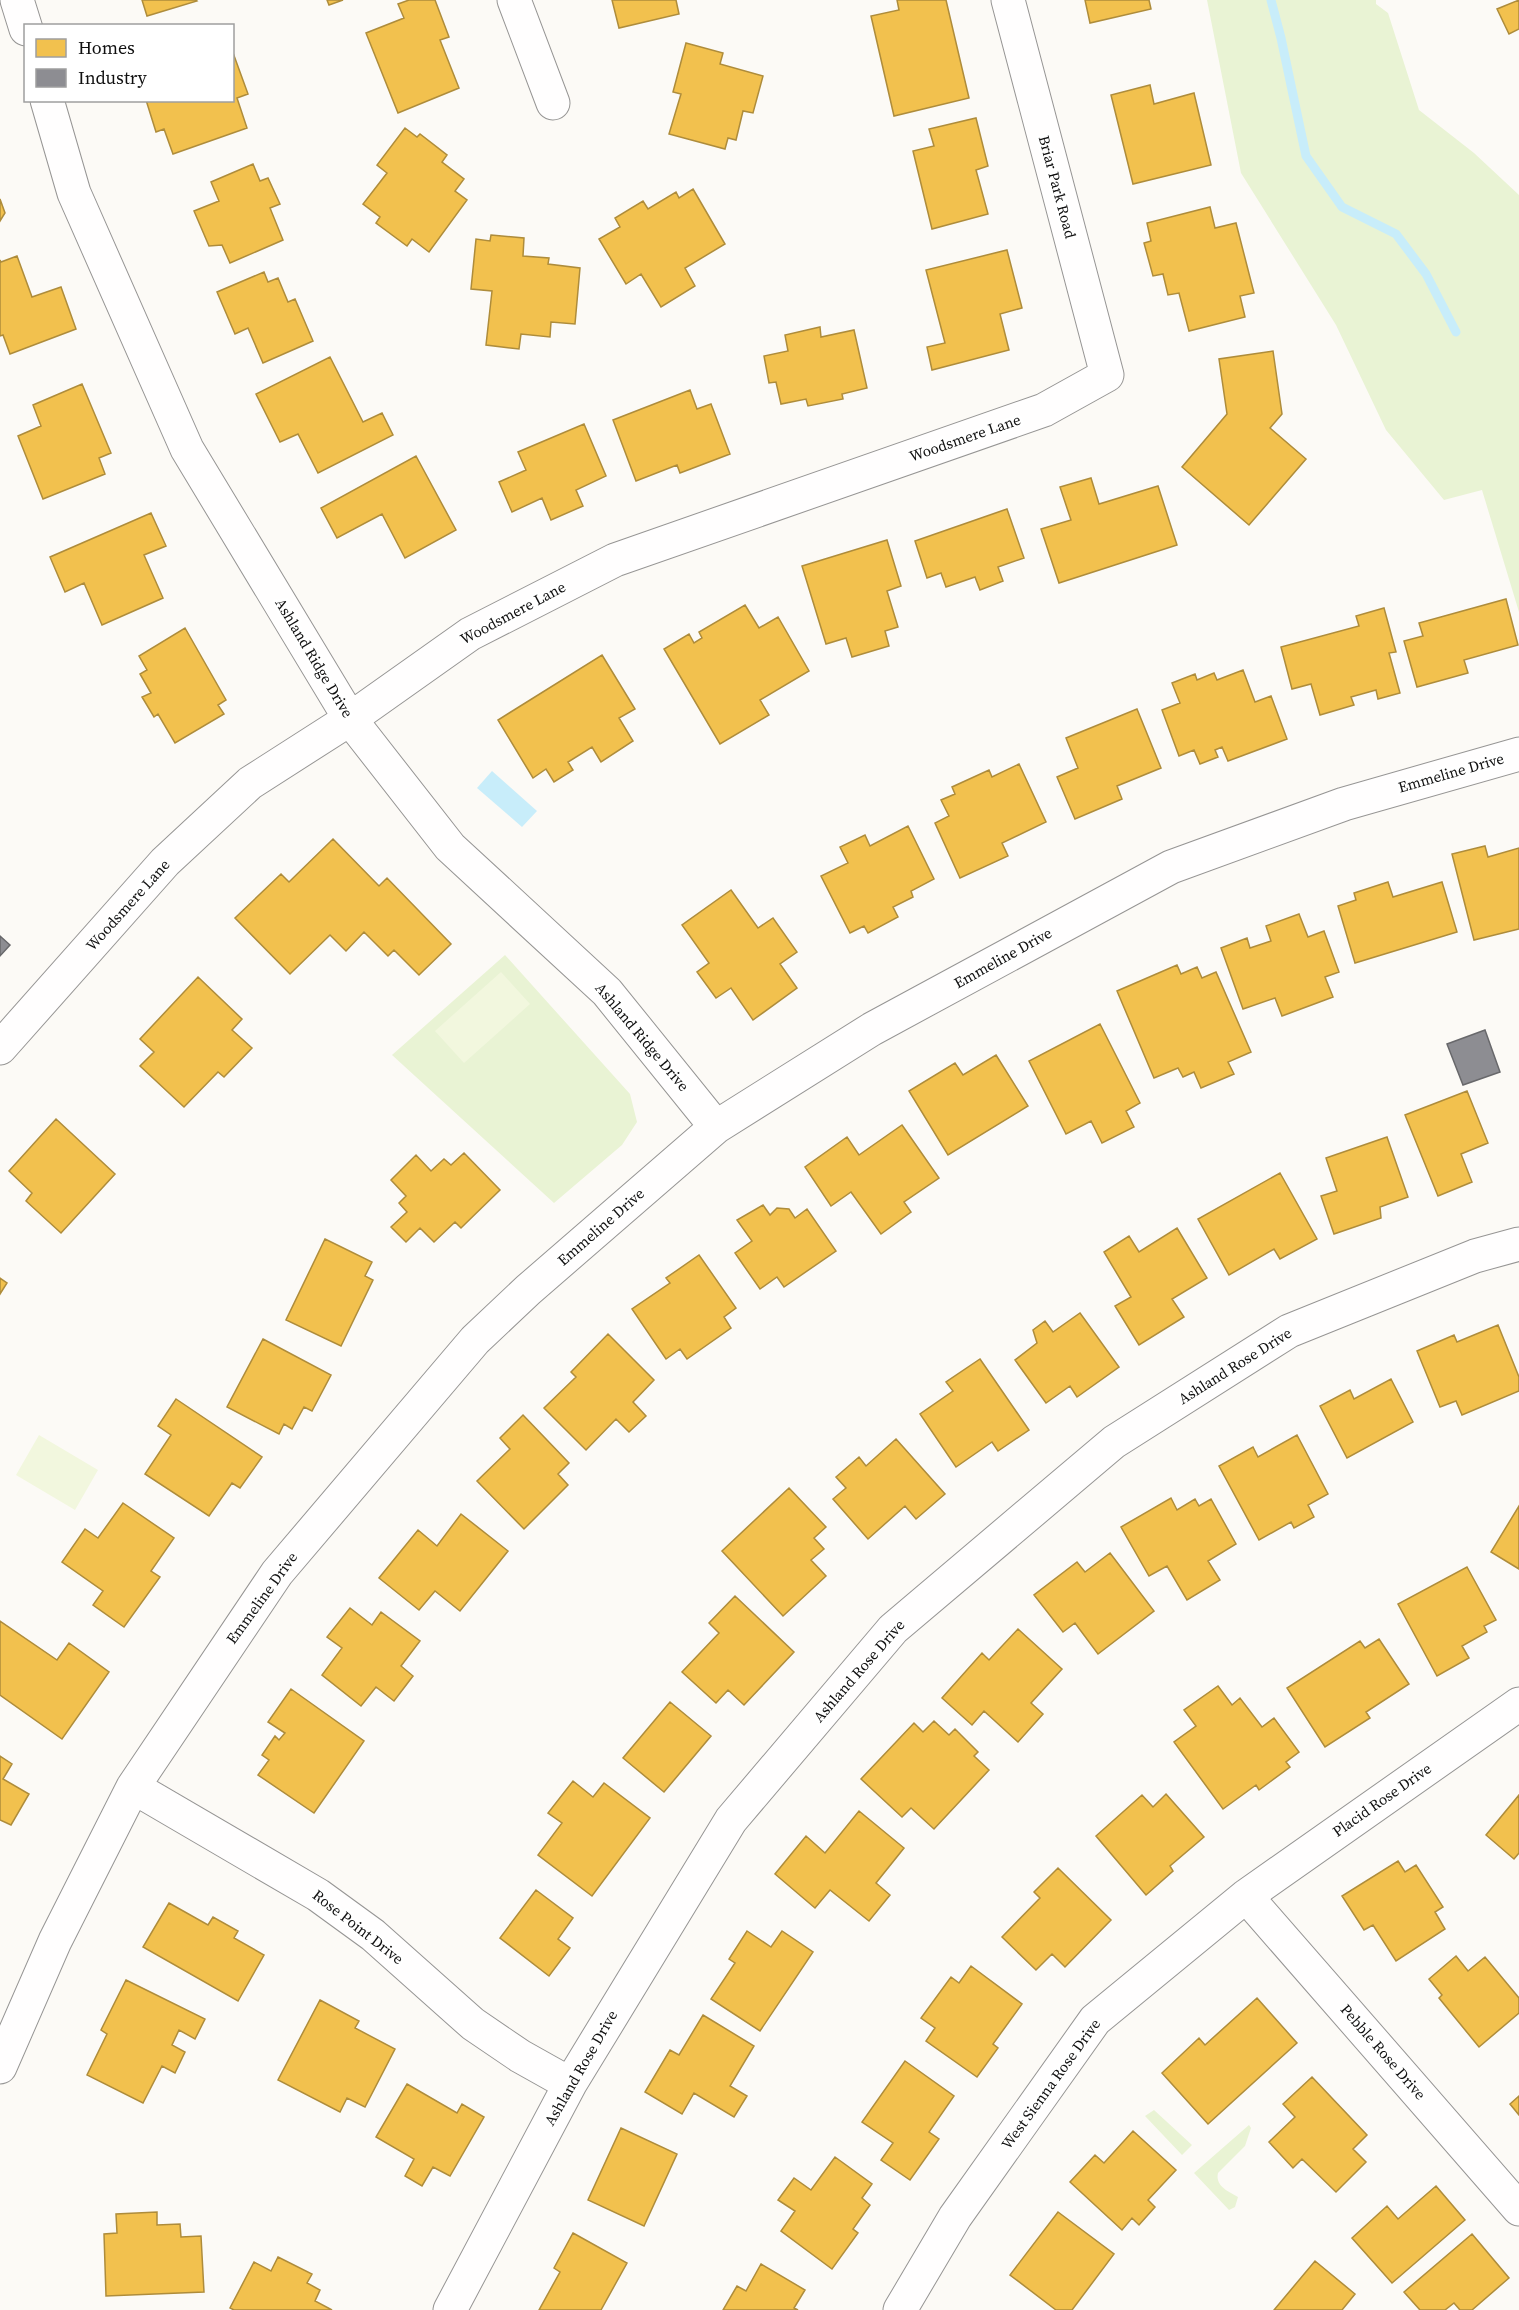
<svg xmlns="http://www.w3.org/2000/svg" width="1519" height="2310" font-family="'Source Serif 4',serif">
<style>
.green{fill:#e9f3d4}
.pitch{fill:#f2f7de}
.water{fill:#c8edfa}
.homes{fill:#f2c14e;stroke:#ae8c3b;stroke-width:1.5}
.industry{fill:#8d8d92;stroke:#68686b;stroke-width:1.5}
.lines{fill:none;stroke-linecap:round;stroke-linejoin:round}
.stream{stroke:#c8edfa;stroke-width:9}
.minor-casing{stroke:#969594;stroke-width:35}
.minor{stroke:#fffefe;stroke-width:33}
.labels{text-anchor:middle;stroke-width:6;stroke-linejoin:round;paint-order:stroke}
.street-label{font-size:15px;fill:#101010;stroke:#fff}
</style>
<rect width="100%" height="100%" fill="#fcfaf6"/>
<!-- green -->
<path class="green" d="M1207,0H1376V4L1388,13L1419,110L1474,153L1519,195V612L1482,490L1444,500L1386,430L1336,325L1241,173Z
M505,955L630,1094L637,1122L622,1145L554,1203L392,1055Z
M1154,2110L1192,2145L1182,2155L1145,2116Z
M1249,2125L1251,2128L1245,2146L1218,2173C1215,2186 1228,2191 1238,2197L1235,2207L1229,2210L1194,2173Z"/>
<!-- pitch -->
<path class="pitch" d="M501,972L530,1004L464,1063L435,1031Z
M39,1435L98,1470L75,1510L16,1475Z"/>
<!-- water -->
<path class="water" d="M492,771L537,811L522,827L477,788Z"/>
<!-- homes -->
<path class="homes" d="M142,0H196L197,1L147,16Z
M327,0H343L329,5Z
M409,0H435L449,37L440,40L459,88L398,113L366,33L404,18L398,4Z
M612,0H676L679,14L619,28Z
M897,0H946L969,98L894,116L871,16L899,10Z
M1085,0H1149L1151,9L1090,23Z
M1519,0V29L1509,34L1497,9Z
M686,43L723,53L720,64L763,76L753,113L743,111L736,140L728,138L725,149L669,134L681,94L673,92Z
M232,50L248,94L237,98L247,128L173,154L164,129L156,132L146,100H232Z
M1150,85L1154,104L1194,93L1211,165L1133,184L1111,95Z
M976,118L988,166L976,170L988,214L932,229L913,151L934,146L929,129Z
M405,128L417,137L420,134L447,155L442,162L464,179L455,191L467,200L429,252L412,239L407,246L376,223L380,217L363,204L387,173L377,165Z
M253,164L260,181L268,178L280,204L270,208L283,240L230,263L222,245L209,246L194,211L219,201L211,182Z
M693,189L725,244L685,268L695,286L661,307L641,274L626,284L599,239L620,227L615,218L643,201L648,209L676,192L679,198Z
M0,199L5,213L0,221Z
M1210,207L1215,228L1236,223L1254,293L1240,296L1245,317L1189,331L1179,293L1168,295L1163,274L1153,276L1144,243L1151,241L1147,223Z
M491,235L524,238L523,256L549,258L548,264L580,268L575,324L551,322L550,337L521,334L519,349L486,345L492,291L471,289L476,239L490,241Z
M1007,250L1022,308L1000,314L1009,350L932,370L927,347L945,343L926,270Z
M17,256L32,297L61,287L76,329L10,354L3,335L0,336V260L1,262Z
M264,272L268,282L278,278L288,302L295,299L313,341L263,363L248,328L235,334L217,292Z
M820,327L821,337L854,330L867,388L842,394L843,399L808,406L806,399L781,404L776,382L769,383L764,356L788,351L785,335Z
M1273,351L1282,414L1270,428L1306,459L1249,525L1182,467L1227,414L1219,359Z
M330,357L363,422L382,413L393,435L318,473L298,434L280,442L256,394Z
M82,384L111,453L99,458L105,474L43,499L18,436L41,426L33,405Z
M690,390L697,409L711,404L730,454L680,473L677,465L636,481L613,420Z
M584,424L606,476L576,490L583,506L551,520L542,498L512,512L499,482L526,470L518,452Z
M416,456L456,530L405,558L382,514L337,538L321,508Z
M1091,478L1099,504L1158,486L1177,545L1059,583L1041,529L1071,520L1060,487Z
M1007,509L1024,558L998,567L1003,581L980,590L975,577L946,587L941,573L927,578L915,541Z
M151,513L166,546L144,555L163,598L102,625L84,583L65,592L50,557Z
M887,540L901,586L887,591L898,627L885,631L889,646L852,657L846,638L826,644L802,566Z
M1506,599L1518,645L1464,660L1468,673L1417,687L1404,641L1423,636L1419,623Z
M745,605L759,628L778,617L809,671L760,700L769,715L720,744L664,649L689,634L694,643L702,638L699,632Z
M1384,608L1396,652L1389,653L1400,693L1378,699L1376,690L1351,697L1354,705L1320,715L1311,684L1292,689L1281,647L1359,626L1356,616Z
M185,628L226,700L218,705L224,714L175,743L158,714L154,717L142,697L151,693L140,674L147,670L139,656Z
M602,655L635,709L619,718L633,741L601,762L592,747L568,762L573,770L554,782L546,769L533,778L498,720Z
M1243,670L1255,702L1271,696L1287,739L1228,761L1222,747L1215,750L1218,757L1200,764L1194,750L1179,756L1162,710L1180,703L1172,683L1195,674L1197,680L1214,673L1217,680Z
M1137,709L1161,768L1117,786L1122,799L1075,819L1057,777L1078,768L1066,738Z
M1019,764L1046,822L1002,843L1008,856L960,878L935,823L949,816L941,800L955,794L952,787L989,770L992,777Z
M908,826L934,879L911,891L913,897L893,907L898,917L868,933L864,926L850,933L821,876L848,863L840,847L865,835L870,846Z
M333,839L379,886L387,878L451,944L419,975L394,950L388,956L364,932L346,951L330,935L290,974L235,918L281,874L289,882Z
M1485,846L1488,857L1519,848V929L1474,940L1452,854Z
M1388,882L1393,897L1442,882L1457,932L1355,963L1338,906L1356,900L1354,893Z
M731,890L758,928L773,918L797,952L780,964L797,988L753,1020L731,988L716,998L697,972L709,963L682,925Z
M1299,914L1308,937L1324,931L1339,972L1325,977L1333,997L1282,1016L1275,998L1243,1009L1221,948L1247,938L1250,948L1271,941L1266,926Z
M1177,965L1181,974L1197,967L1202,978L1216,972L1251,1052L1228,1062L1234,1074L1201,1088L1194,1072L1183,1077L1178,1068L1154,1078L1117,991Z
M198,977L242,1019L232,1030L252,1048L224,1077L218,1072L184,1107L140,1066L154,1052L140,1039Z
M1100,1024L1140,1103L1126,1111L1134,1127L1102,1143L1091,1121L1066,1134L1029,1061Z
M996,1055L1028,1106L948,1155L909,1091L955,1063L963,1075Z
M1467,1091L1488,1143L1461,1154L1472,1182L1438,1196L1405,1115Z
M56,1119L115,1174L61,1233L26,1201L32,1193L9,1171Z
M902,1125L939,1178L904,1202L911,1212L881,1234L851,1192L831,1206L805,1167L847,1137L859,1155Z
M1387,1137L1408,1197L1380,1207L1381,1218L1334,1234L1321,1196L1337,1191L1326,1158Z
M464,1153L500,1190L461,1228L455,1222L434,1242L420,1228L406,1242L391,1227L407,1212L399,1203L406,1196L391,1180L416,1155L431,1171L444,1159L451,1165Z
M1280,1173L1317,1239L1280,1259L1274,1249L1229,1275L1198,1219Z
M763,1205L770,1215L777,1208L789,1209L795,1218L807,1209L836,1251L784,1287L777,1277L760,1289L735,1253L752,1241L737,1220Z
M1177,1228L1207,1278L1172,1299L1184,1317L1139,1345L1115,1306L1131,1297L1104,1252L1129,1236L1139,1252Z
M325,1239L372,1262L365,1276L373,1280L341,1346L286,1320Z
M699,1255L736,1308L724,1317L731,1328L687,1359L680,1349L666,1359L632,1309L670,1283L666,1278Z
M0,1278L7,1283L0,1294Z
M1080,1313L1119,1367L1077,1397L1070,1386L1046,1403L1015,1360L1037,1343L1033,1330L1045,1321L1053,1332Z
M1498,1325L1519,1377V1391L1462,1415L1456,1401L1440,1407L1417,1351L1454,1335L1457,1342Z
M608,1334L654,1380L633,1402L646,1416L629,1432L616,1419L586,1450L544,1408L576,1377L571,1372Z
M263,1339L331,1375L312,1411L304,1407L292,1429L284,1424L279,1434L227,1407Z
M980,1359L1029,1430L998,1451L992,1442L956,1467L920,1414L953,1391L946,1382Z
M1391,1379L1413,1422L1347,1458L1320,1406L1350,1390L1354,1399Z
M176,1399L262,1457L240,1488L232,1483L209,1516L145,1474L171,1435L158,1426Z
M523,1415L569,1463L558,1474L568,1485L524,1529L477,1481L510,1449L500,1438Z
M1297,1435L1328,1494L1308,1505L1314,1517L1294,1528L1291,1522L1259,1540L1219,1466L1253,1447L1258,1457Z
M896,1439L945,1494L916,1519L905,1506L868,1539L833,1499L846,1488L836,1477L859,1457L866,1466Z
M789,1488L826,1527L814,1538L824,1549L811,1560L826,1576L783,1616L722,1551Z
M1171,1498L1177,1510L1195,1499L1199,1506L1211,1499L1236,1544L1208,1561L1220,1580L1187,1600L1167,1566L1149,1576L1121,1527Z
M123,1503L174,1538L151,1571L160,1577L124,1627L93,1605L103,1591L62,1562L85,1529L98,1538Z
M1519,1506V1569L1491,1552Z
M461,1514L508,1551L460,1611L435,1591L419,1610L379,1578L418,1530L437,1546Z
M1110,1553L1154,1611L1098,1654L1075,1623L1063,1632L1034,1595L1077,1562L1085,1572Z
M1467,1567L1496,1620L1484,1626L1487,1632L1462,1646L1469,1658L1437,1676L1398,1604Z
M735,1596L794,1652L744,1705L728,1690L716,1703L682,1672L719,1633L709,1623Z
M350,1608L372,1625L381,1612L420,1641L401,1666L413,1676L394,1701L376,1687L361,1706L322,1675L342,1648L327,1637Z
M0,1621L57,1660L69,1643L109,1672L62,1739L0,1695Z
M1018,1629L1062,1669L1031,1703L1043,1714L1018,1742L984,1711L972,1725L942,1698L982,1653L989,1660Z
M1379,1639L1409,1684L1366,1712L1370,1718L1325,1747L1287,1688L1360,1641L1365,1648Z
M1218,1686L1232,1705L1240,1698L1262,1727L1274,1718L1299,1752L1286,1762L1290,1767L1259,1790L1256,1785L1223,1809L1174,1742L1196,1726L1184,1710Z
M291,1689L364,1741L314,1813L258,1775L269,1760L262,1755L275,1736L279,1740L285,1733L268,1722Z
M670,1702L711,1736L664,1792L623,1758Z
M934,1721L949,1735L955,1729L978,1752L974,1756L989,1770L934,1829L911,1808L902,1817L861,1779L914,1723L923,1732Z
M0,1756L12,1764L3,1779L29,1794L11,1825L0,1820Z
M573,1781L593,1797L604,1783L650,1818L592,1896L538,1855L562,1823L548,1813Z
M1166,1794L1204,1837L1170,1866L1173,1871L1146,1895L1096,1836L1142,1795L1153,1807Z
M1519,1795V1853L1514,1859L1486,1835Z
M859,1811L904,1848L876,1883L890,1895L869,1921L830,1890L815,1908L775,1874L806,1836L825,1853Z
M1398,1861L1405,1872L1416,1865L1443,1907L1435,1912L1445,1929L1396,1961L1373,1925L1364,1930L1342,1896Z
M1058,1868L1111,1920L1065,1967L1052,1954L1036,1970L1002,1937L1040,1898L1034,1892Z
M536,1890L573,1918L558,1939L570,1948L549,1976L500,1938Z
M169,1903L208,1925L213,1917L238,1931L234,1938L264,1955L238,2001L143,1947Z
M747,1931L771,1947L782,1931L813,1952L760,2031L711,1999L735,1963L729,1959Z
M1456,1956L1468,1971L1485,1957L1519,1998V2013L1479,2047L1439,1998L1442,1995L1429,1979Z
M971,1966L1022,2004L993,2044L998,2048L977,2077L926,2041L935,2028L921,2018L951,1977L959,1983Z
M126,1980L205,2019L195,2039L179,2030L172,2045L185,2052L175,2073L162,2066L143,2103L87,2075L107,2034L101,2030Z
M1257,1998L1297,2043L1208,2124L1162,2073L1199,2038L1205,2045Z
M320,2000L359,2021L355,2028L395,2049L365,2107L347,2098L340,2112L278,2080Z
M703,2015L754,2046L730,2086L747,2096L734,2117L694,2093L682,2114L645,2092L670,2050L679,2055Z
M905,2061L954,2096L929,2132L939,2139L910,2180L881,2160L893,2143L862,2122Z
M1312,2077L1367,2135L1353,2149L1366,2162L1336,2192L1302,2159L1293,2168L1269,2142L1295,2117L1283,2104Z
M407,2084L457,2113L462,2104L484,2117L450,2176L433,2167L422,2186L405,2176L414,2159L376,2137Z
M1519,2096V2115L1510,2104Z
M621,2128L677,2154L644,2226L588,2200Z
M1133,2131L1176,2170L1148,2200L1155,2207L1139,2225L1132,2218L1122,2230L1070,2182L1095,2155L1104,2163Z
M835,2157L872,2184L862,2198L870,2205L853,2229L858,2233L832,2269L781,2231L795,2211L778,2200L794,2178L811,2190Z
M1436,2186L1465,2220L1392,2283L1352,2238L1387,2206L1398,2219Z
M157,2212V2225L180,2224L181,2237L201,2236L204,2292L106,2296L104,2234L117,2233L116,2214Z
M1058,2212L1114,2254L1072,2310H1056L1010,2275Z
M573,2233L627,2263L601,2310H539L560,2272L554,2268Z
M1472,2234L1509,2278L1472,2310H1460L1454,2303L1445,2310H1420L1404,2292Z
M278,2257L312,2274L307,2283L320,2290L315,2301L332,2310H234L230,2308L254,2262L271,2271Z
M1315,2261L1355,2294L1342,2310H1274Z
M761,2264L805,2290L794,2308L798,2310H723L737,2286L746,2291Z"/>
<!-- industry -->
<path class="industry" d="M0,936L10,945L0,956Z
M1485,1030L1500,1072L1463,1085L1447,1044Z"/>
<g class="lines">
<!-- stream -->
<path class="stream" d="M1271,0L1281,38L1306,156L1342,207L1396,234L1426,274L1456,332"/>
<defs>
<path id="minor" d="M17,0L26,29
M514,0L553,103
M47,100L74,193L187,449L350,719L450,847L607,992L716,1127
M0,1048L165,862L250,783L350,719L470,634L615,560L1044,410L1107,375L1008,0
M133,1787L318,1895L373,1935L473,2024L520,2056L570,2084
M1246,1896L1519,2209
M0,2067L55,1941L133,1787L277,1573L475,1340L528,1290L716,1127L872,1029L1171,867L1344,804L1519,754
M450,2310L570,2084L731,1820L893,1629L1114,1442L1289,1331L1475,1256L1519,1244
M900,2310L955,2217L1095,2020L1246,1896L1519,1704"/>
</defs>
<!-- minor casing -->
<use href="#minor" class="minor-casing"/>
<!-- minor -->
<use href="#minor" class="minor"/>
</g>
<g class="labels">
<!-- street labels -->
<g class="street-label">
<text transform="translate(1057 187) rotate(75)" y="5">Briar Park Road</text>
<text transform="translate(965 438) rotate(-19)" y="5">Woodsmere Lane</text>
<text transform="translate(513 613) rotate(-28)" y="5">Woodsmere Lane</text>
<text transform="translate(314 658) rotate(59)" y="5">Ashland Ridge Drive</text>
<text transform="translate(1451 773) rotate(-16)" y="5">Emmeline Drive</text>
<text transform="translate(128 905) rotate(-48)" y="5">Woodsmere Lane</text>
<text transform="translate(1003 958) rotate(-29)" y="5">Emmeline Drive</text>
<text transform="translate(642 1037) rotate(50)" y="5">Ashland Ridge Drive</text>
<text transform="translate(601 1227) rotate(-41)" y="5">Emmeline Drive</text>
<text transform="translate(1235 1366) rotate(-32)" y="5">Ashland Rose Drive</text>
<text transform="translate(262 1598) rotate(-54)" y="5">Emmeline Drive</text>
<text transform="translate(859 1671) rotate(-49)" y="5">Ashland Rose Drive</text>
<text transform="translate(1382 1800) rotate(-35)" y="5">Placid Rose Drive</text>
<text transform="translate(358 1927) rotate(38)" y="5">Rose Point Drive</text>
<text transform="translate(1383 2052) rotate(49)" y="5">Pebble Rose Drive</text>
<text transform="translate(581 2068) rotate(-60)" y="5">Ashland Rose Drive</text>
<text transform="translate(1051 2084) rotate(-54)" y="5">West Sienna Rose Drive</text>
</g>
</g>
<!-- legend -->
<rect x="24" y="24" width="210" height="78" fill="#ffffff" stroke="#9f9f9f" stroke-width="1.5"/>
<rect x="36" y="39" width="30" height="18" fill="#f2c14e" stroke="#9f9f9f" stroke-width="1.5"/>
<text x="78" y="54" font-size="18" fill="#101010">Homes</text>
<rect x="36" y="69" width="30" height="18" fill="#8d8d92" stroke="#9f9f9f" stroke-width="1.5"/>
<text x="78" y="84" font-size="18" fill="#101010">Industry</text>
</svg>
